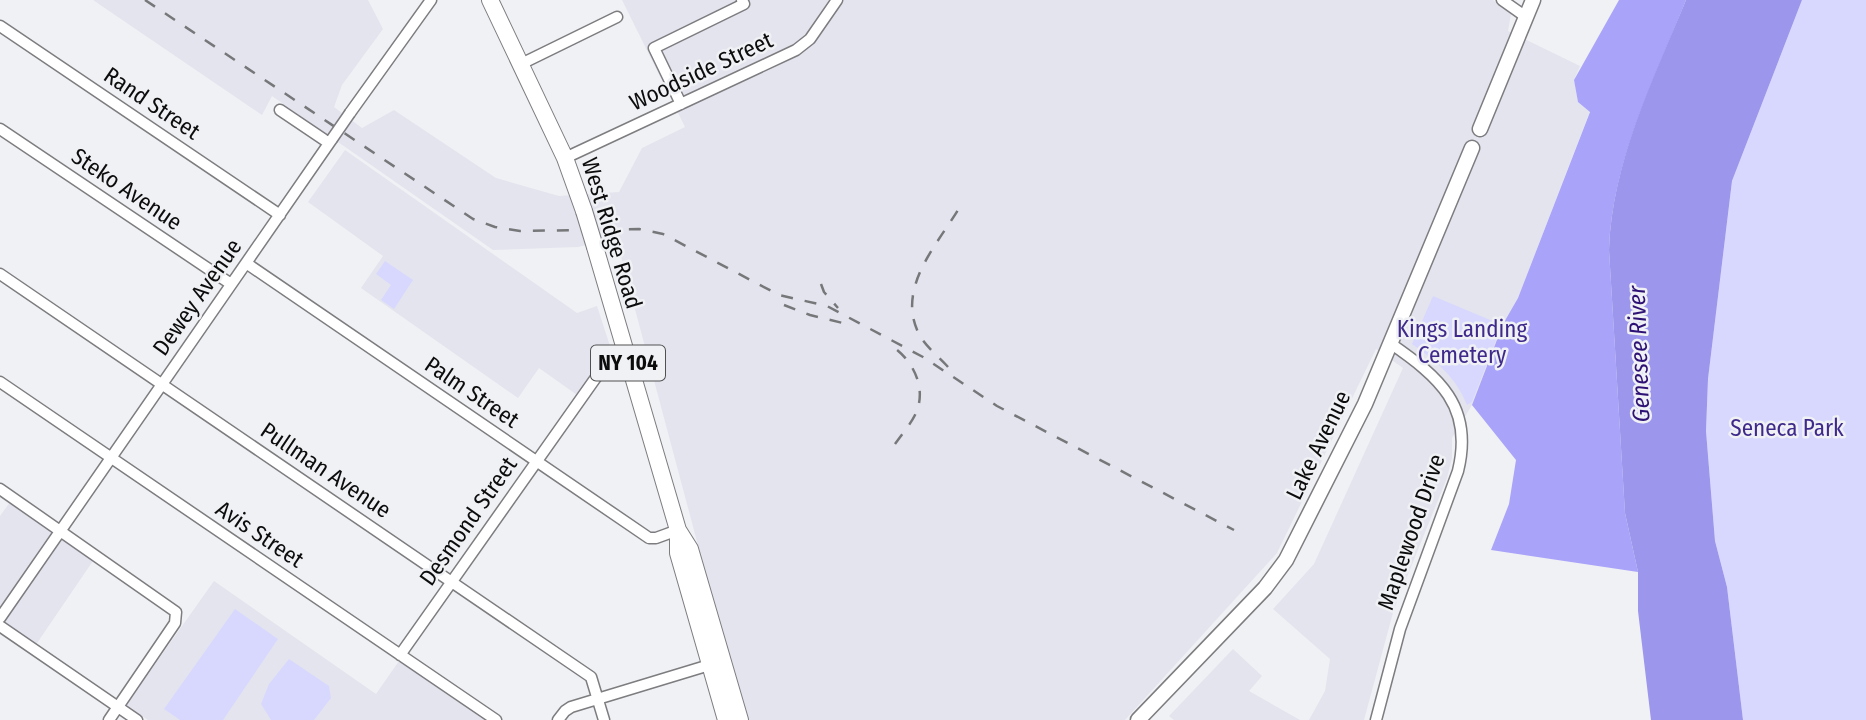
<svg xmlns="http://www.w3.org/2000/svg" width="1866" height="720" font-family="'Fira Sans Condensed',sans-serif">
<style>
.built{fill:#e4e4ef}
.green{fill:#d8d8fe}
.forest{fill:#a9a3fa}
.water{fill:#9c96ec}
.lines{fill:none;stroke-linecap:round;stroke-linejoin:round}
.minor-casing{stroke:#7d7d80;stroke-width:13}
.major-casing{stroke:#7d7d80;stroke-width:17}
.highway-casing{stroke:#7d7d80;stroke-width:18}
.minor{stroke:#fff;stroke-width:10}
.major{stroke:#fff;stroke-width:14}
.highway{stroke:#fff;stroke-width:16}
.rail{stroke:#767779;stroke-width:2.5;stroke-dasharray:12 12;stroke-linecap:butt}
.minor-bridge-casing{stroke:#7d7d80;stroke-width:13;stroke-linecap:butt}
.highway-bridge-casing{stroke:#7d7d80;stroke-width:18;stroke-linecap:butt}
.minor-bridge{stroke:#fff;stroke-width:10}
.highway-bridge{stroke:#fff;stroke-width:16}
.labels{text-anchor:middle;stroke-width:5;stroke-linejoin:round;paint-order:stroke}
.shield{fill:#f0f1f4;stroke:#505152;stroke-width:2}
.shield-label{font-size:21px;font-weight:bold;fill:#0c0c0d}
.street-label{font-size:23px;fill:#0c0c0d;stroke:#f0f1f4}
.park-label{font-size:23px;fill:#3f2a8c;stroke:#f0f1f4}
.water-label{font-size:24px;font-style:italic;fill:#2e1175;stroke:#f0f1f4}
</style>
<rect width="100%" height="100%" fill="#f0f1f4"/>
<!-- built -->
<path class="built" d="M93,0H368L383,29L342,85L334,107L362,128L394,110L496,178L559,196L619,192L642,148L685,127L622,0H1493L1511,14L1508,31L1580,66L1574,80L1578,101L1590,111L1518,298L1503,324L1472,405L1452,438V458L1447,478L1394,609L1364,720H1309L1325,691L1330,659L1273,609L1314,564L1403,368L1376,349L1277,553L1125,720H747L715,609L616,238L578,247L493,250L272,96L262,115Z
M345,150L577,313L597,306L610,346L577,395L539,368L518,398L361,288L383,256L308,202Z
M13,498L97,555L33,649L0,626V516Z
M214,581L376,694L399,661L484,720H148L126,705Z
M1233,649L1262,676L1249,691L1300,720H1174L1169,716Z"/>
<!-- green -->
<path class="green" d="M1802,0H1866V720H1743L1727,587L1715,541L1706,431L1708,379L1732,181Z
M385,261L413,280L394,309L381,300L391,285L376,274Z
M1433,296L1502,325L1472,402L1467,405C1456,377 1436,361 1412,344Z
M235,609L278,639L223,720H180L164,709Z
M289,659L329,686L331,698L314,720H271L261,704L269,684Z"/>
<!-- forest -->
<path class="forest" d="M1619,0H1686C1654,80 1612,162 1609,250L1625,513L1638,572L1491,550L1509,504L1516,460L1472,405L1503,324L1518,298L1590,112L1578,102L1574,80Z"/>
<!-- water -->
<path class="water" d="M1686,0H1802L1732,181L1708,379L1706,431L1715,541L1727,587L1743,720H1651L1638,611V572L1625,513L1609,250C1612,162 1653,80 1686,0Z"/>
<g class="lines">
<defs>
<path id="minor" d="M1502,0L1526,17
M0,26L280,215
M521,64L617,17
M681,104L654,48L744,4L742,0
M280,110L329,143
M350,113L431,0
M0,129L231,284
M565,158L796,50L810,39L837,0
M246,263L649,538H656L678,530
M0,274L591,677L604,720
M0,382L496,720
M0,489L176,612L175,623L109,720
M0,618L332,139
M0,626L137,720
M400,655L609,359L623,347
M558,720L565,711L571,707L716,663
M1376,720L1400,629L1458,471C1474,406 1439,377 1390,343"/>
<path id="major" d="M1480,129L1533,0
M1138,720L1265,588L1286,560L1365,404L1472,148"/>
<path id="highway" d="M490,0L565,158L584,211
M595,247L678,530L690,549L740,720
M678,533V553L726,720"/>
</defs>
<!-- minor casing -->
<use href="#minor" class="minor-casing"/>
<!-- major casing -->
<use href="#major" class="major-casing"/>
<!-- highway casing -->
<use href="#highway" class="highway-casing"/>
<!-- minor -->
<use href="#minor" class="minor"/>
<!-- major -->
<use href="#major" class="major"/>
<!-- highway -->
<use href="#highway" class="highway"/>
<!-- rail -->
<path class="rail" d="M145,0L473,219L495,227L520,231L639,229L663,234L779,295L827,306L923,357L997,406L1234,530
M821,284L824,292L838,308
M784,305L810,315L847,324
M948,367C939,357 925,346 919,334C896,289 936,246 958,210
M895,444C902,434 910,425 915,415C927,391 915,364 896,349"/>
<defs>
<path id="minor-bridge" d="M332,139L350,113"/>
<path id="highway-bridge" d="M584,211L595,247"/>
</defs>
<!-- minor-bridge casing -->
<use href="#minor-bridge" class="minor-bridge-casing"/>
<!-- highway-bridge casing -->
<use href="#highway-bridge" class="highway-bridge-casing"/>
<!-- minor-bridge -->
<use href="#minor-bridge" class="minor-bridge"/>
<!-- highway-bridge -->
<use href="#highway-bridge" class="highway-bridge"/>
</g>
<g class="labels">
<!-- shield labels -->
<rect class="shield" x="591" y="345.5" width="74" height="35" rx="5"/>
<g class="shield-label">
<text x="628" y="370">NY 104</text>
</g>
<!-- street labels -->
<g class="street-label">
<text transform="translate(701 71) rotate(-25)" y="8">Woodside Street</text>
<text transform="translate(152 103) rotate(34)" y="8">Rand Street</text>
<text transform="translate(127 189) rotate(34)" y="8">Steko Avenue</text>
<text transform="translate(612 233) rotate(73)" y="8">West Ridge Road</text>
<text transform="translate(197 297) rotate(-55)" y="8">Dewey Avenue</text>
<text transform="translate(472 392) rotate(34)" y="8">Palm Street</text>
<text transform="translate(1318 445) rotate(-64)" y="8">Lake Avenue</text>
<text transform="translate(326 470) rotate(34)" y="8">Pullman Avenue</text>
<text transform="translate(468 521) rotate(-55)" y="8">Desmond Street</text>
<text transform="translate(1411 532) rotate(-71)" y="8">Maplewood Drive</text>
<text transform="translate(260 534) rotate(34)" y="8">Avis Street</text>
</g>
<!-- park labels -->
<g class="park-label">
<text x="1462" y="337">Kings Landing<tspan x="1462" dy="26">Cemetery</tspan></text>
<text x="1787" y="436">Seneca Park</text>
</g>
<!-- water labels -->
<g class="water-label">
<text transform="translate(1639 354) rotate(-92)" y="8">Genesee River</text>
</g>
</g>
</svg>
